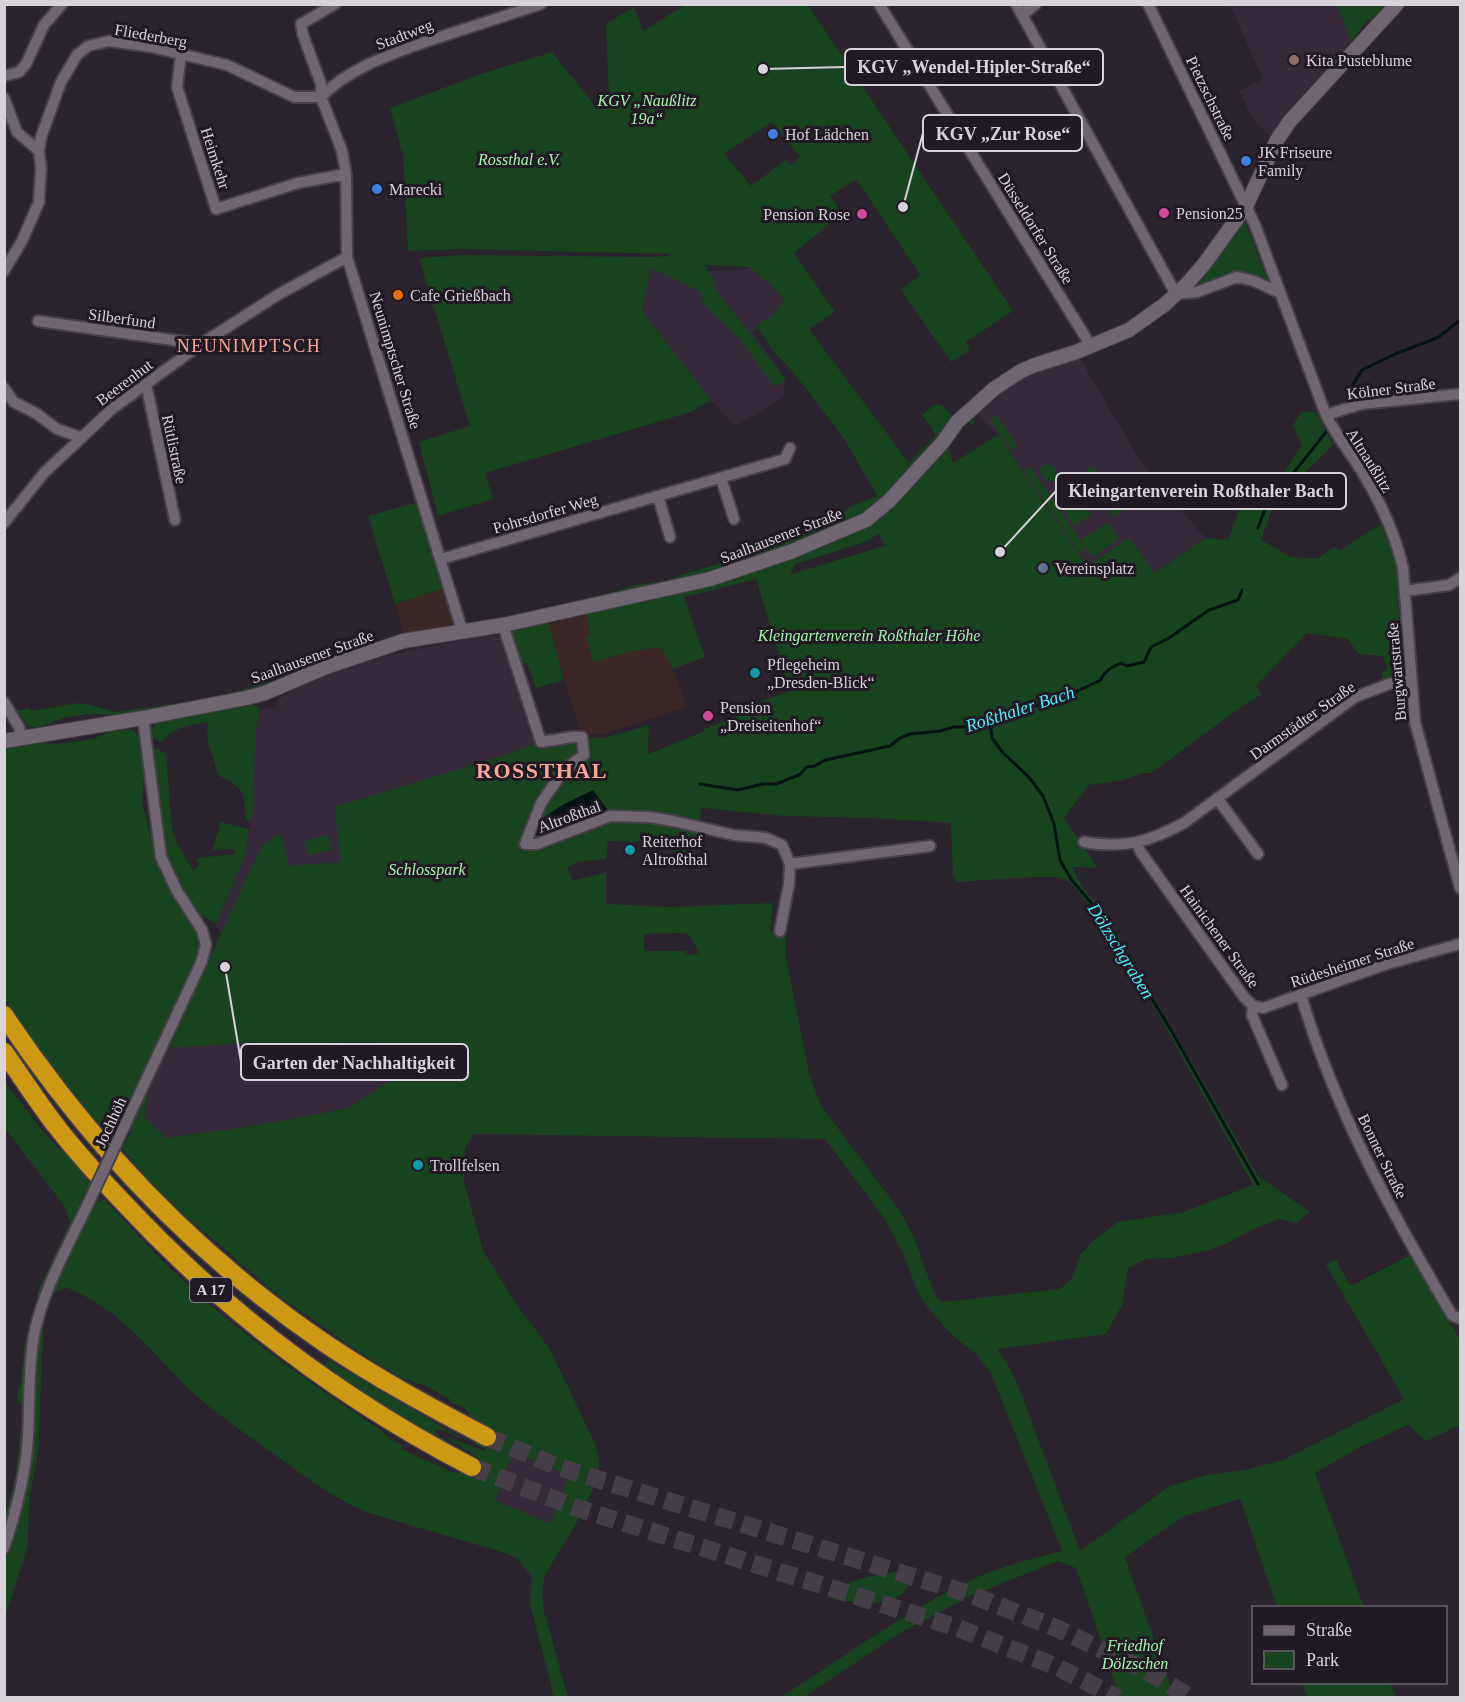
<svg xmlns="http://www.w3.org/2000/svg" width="1465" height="1702" font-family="'Times New Roman',serif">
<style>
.commercial{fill:#3b2826}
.built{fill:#362a3a}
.green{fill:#17431f;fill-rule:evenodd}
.water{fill:#051315}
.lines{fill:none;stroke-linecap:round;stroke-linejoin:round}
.stream{stroke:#051315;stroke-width:3}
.motorway-tunnel{stroke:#453d47;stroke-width:18;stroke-dasharray:18 9;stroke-linecap:butt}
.minor-casing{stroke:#473f49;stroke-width:14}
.tertiary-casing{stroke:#473f49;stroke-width:16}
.motorway-casing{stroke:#473f49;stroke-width:21}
.minor{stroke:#706672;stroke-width:10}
.tertiary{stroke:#706672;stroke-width:14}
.motorway{stroke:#cd9912;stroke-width:18}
.minor-bridge-casing{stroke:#473f49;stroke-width:14;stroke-linecap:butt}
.minor-bridge{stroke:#706672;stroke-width:10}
.education-dot{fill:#8d6e63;stroke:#211924;stroke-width:2}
.shop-dot{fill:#3f7fe0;stroke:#211924;stroke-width:2}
.hotel-dot{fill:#d1479c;stroke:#211924;stroke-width:2}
.food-dot{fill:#e8710a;stroke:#211924;stroke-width:2}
.service-dot{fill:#5c6f8a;stroke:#211924;stroke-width:2}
.culture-dot{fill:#0f9aa8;stroke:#211924;stroke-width:2}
.labels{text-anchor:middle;stroke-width:6;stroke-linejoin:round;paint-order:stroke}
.shield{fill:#211924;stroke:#a19aa3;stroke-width:1.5}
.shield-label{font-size:15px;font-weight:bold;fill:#d8d2da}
.street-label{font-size:16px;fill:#d8d2da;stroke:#211924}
.poi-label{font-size:16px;fill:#d8d2da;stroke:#211924;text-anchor:start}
.park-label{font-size:16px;font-style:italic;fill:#a3f7ac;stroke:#211924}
.neighbourhood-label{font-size:18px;letter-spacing:1.5px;fill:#f8a695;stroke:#211924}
.water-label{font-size:18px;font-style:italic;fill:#4feeff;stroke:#211924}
.district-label{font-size:22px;font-weight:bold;letter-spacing:1.5px;fill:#f8a695;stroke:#211924}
.leader{fill:none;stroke:#d8d2da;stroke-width:2}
.callout-dot{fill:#d8d2da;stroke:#211924;stroke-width:2}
.callout{fill:#211924;stroke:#d8d2da;stroke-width:2}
.callout-label{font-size:18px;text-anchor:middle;font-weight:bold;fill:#d8d2da}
</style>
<rect width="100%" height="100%" fill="#2b232d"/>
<!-- commercial -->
<path class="commercial" d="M444,588L456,620L454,625L447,628L404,636L395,604Z
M587,614L590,636L586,637L628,652L661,647L673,669L687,707L603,734L595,735L580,731L548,624Z"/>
<!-- built -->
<path class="built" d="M1230,5H1337L1351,41L1308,89L1270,137L1252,117L1239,91L1263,79Z
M670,258L709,271L752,269L771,285L784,300L777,311L753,333L785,378L784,397L736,426L711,400L642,311L651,268Z
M1076,352L1141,461L1205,538L1154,573L1087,566L998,435L977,414L978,401L995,388Z
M487,634L501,638L542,752L220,933L216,924L245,855L251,821L255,730L260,708L276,709L278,700L286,694L313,678L377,658Z
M253,1042L263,1044L378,1042L394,1056L392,1079L349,1108L260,1125L166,1138L144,1117L149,1090L168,1048Z
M513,1452L569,1475L550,1524L495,1500Z"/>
<!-- green -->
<path class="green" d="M685,5H808L1013,311L966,342L970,350L951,362L901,290L920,275L856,179L830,196L842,214L794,253L835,312L809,329L909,463L936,435L922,415L936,404L943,406L957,422L978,401L973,425L968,422L948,448L953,463L998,435L1087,566L1129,538L1155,573L1205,538L1228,540L1240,508H1259L1302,446L1293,425L1301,412H1316L1333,445L1286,491L1271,512L1261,540L1291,557L1317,559L1334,547L1339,551L1381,524L1391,548L1397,573L1401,674L1382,679V672L1388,669L1383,656L1358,654L1348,639L1307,633L1256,686L1262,694L1240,708L1151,773H1142L1123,780L1089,785L1064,818L1098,868L1072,867L1083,888L1106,915L1258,1176L1310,1212L1296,1223L1279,1219L1256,1228L1226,1244L1206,1251L1171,1258L1145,1259L1128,1268L1122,1305L1106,1334L997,1349L1008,1365L1019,1388L1080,1551L1170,1486L1206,1475L1246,1470L1283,1460L1404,1399L1326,1265L1336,1259L1350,1286L1411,1255L1460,1340V1425L1426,1441L1408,1425L1362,1446L1315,1473L1364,1607H1277L1240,1499L1184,1516L1125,1557L1174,1697H1120L1076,1568L1058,1561L970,1596L897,1635L804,1697H781C844,1658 903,1612 971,1580C1000,1566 1032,1559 1062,1551L991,1373L975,1353L951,1334L928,1308L918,1293L903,1253L886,1221L825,1139L473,1134L465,1148L464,1182L483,1251L519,1308L550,1349L595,1444L599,1459L598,1478L580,1517L545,1575L542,1593L544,1611L568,1697H554L530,1604L531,1575L516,1558L502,1552L369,1513C331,1498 298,1471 264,1447C238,1428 211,1410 188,1388C148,1348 120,1309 65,1287L51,1295L44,1316L38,1451L29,1503L28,1545L5,1617V1516L15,1479L21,1432L22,1406L18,1402L17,1392L20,1387L25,1341L40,1286L70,1222L65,1207L5,1128V1083L27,1110L39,1127L55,1145L63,1151L90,1183L79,1205L92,1211L96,1203L104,1199C127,1223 150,1249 174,1272C237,1332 308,1382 381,1430L388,1437L402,1446L401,1449L453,1472L468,1473L472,1457L479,1461L480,1459L447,1438L448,1437L485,1451L486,1449L472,1443H480L487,1427L478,1420L473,1418L465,1409L449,1401L450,1399L425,1386L400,1377L360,1353L275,1293L187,1217L147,1178L122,1149L132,1129L119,1123L110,1140L58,1078L5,999V749L38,743L61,744L93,739L114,730H132L140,737L142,746L144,776L142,803L157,859L206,940L166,1039L170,1043L256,858L262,846L281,833L289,866L340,862L335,807L498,757L541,742L572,737L604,738L649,725L648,754L705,731L704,729L757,709L756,703L790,691L756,579L684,597L705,657L673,669L661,647L628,652L594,662L586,638L590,636L586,607L575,602L636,585L663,581L746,555L837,518L851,506L877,496L844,438L793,372L772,350L757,326L777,311L784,299L771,285L749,267L704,265L715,282L714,288L785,378L784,382L773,386L741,340L703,304L701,292L651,268L642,311L711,400L691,412L485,473L493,499L438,516L419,442L470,426L419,258L465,255L648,257L669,256L670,254L459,249L408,251L403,156L390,108L478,75L552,52L595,106L609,98L606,24L634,7L643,31ZM772,122L800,157L791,165L786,160L751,186L724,154ZM879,534L885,545L884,546L789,575L796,564L865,542ZM702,808L784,816L870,818L951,823L953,875L957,882L1034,877H1057L1068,880L1104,922L1139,979L1253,1185L1184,1212L1118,1222L1095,1239L1080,1255L1072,1279L1060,1289L942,1302L935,1295L913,1235L900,1211L820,1104L809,1072L785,953L788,921L792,907L785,905L780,930L770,931L773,903L669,907L606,904V872L573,881L567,868L577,862L606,859L608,841L653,842L654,847L672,851L692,860ZM686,933L697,948L698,954L685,955V951H644V934ZM253,1042L263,1044L378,1042L394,1056L392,1079L349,1108L260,1125L166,1138L144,1117L149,1090L168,1048ZM513,1452L569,1475L550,1524L495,1500Z
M1337,5H1386L1370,21L1367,20C1361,27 1358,34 1351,41Z
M1244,223L1246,224L1268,281L1267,283C1239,268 1228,274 1201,286L1199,282L1241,224Z
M996,415L1017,446L1011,450L990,420Z
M1044,464C1052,464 1054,467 1058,473L1056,481H1047L1042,477L1039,469Z
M1030,467L1086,549L1080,553L1024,470Z
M1093,467L1126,509L1114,517C1110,512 1100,505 1098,499C1094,490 1093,482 1086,473L1088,468Z
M1066,484L1071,490L1073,489L1091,515L1074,526L1052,493Z
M419,502L444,588L395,604L368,516Z
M1108,522L1119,539L1093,557L1081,540Z
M546,616L564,680L536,688L527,663L517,666L503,625Z
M270,682V684L262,689L127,715L89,714L63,718L39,728L28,726L17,711L29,708L31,711L78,703L87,704L115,712L207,699Z
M254,705L260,708C251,745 257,783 251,821L246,820C243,788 246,791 218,775L207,738L208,722C189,725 175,726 162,742L151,737C151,730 153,726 159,721Z
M158,749L166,754L172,828L178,846L193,870L199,866L197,858L235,854L234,849L213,850C213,841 220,833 220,822L249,829L245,855L216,924C209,919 198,915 193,908C158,863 159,804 152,750Z
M328,835L331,850L308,855L304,841Z
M328,1360L463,1439L439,1429L435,1430V1433L454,1446V1447L425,1433L322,1368Z
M906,1572L908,1578V1586C897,1610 854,1603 833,1599L831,1591C855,1579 879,1572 906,1572Z
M1302,1683H1391L1396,1697H1307Z"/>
<!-- water -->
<path class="water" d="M593,790L609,812L569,829L534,836C536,814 575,799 593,790Z"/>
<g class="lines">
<!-- stream -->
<path class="stream" d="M1350,389L1362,370L1395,354L1439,337L1460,320
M1258,528L1265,509L1326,432
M990,722L992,738L1003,753L1028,776L1043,796L1054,824L1060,860L1071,879L1103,917L1172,1032L1258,1184
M700,784L738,790L763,784H776L799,775L807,767L815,766L825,760L890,746L900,738L910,734L940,731L954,727H977L1044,703L1058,696L1071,694L1101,680C1104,671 1112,667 1121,663L1127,666L1144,662L1151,647L1169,638L1209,610L1238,600L1242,590"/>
<!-- motorway-tunnel -->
<path class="motorway-tunnel" d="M487,1437L558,1467L966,1593L1054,1627L1147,1671L1191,1698
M472,1467L580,1509L958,1628L1057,1667L1118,1698"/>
<defs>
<path id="minor" d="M335,4L301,24L303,35L321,84V97L342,151L346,174L347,257L462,630
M879,4L1091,346
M1016,4L1176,294L1197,292L1237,277L1254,281L1280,293
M1148,4L1255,225L1326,415C1336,435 1349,451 1361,470C1380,501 1395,532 1403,568L1415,722L1460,888
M1022,15L1036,4
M181,55L177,87L216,209L298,183L346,174
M4,76L19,72L26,64L44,25L62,4
M321,97C350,67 392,54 431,40C467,28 504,16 541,4
M4,98L17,132L39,151
M4,271L22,241L39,202L41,168L39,151L41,137L61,82L77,55L88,46L109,41L151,47L227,65L294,97H321
M38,321L201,344
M146,384L175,520
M4,388L14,402L37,414L57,429L80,437
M1326,415L1361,404L1460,394
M721,478L734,519
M658,496L670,537
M4,523L44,473L112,409L201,344L279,294L347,257
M441,559L785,459L790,448
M1405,591L1449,585L1460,578
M503,625L541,742L572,737H582L584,755L565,769L541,803L525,844H537L610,816L649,817L673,821L734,835L766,838L782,845L790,864L789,884L780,931
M4,702L19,727L21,738
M1217,798L1258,854
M1084,842C1123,849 1149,842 1184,823L1355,697L1389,684L1410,681
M1137,843L1140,851L1244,997L1253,1006L1252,1015L1282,1085
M790,864L930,846
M1301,995C1334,1108 1392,1214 1452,1315L1460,1319
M1253,1006L1263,1008L1387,964L1460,944
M125,1125L201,963L206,945L202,930L177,891L161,857L143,718
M4,1548C16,1512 26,1474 28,1436C30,1403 28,1368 34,1335C43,1290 66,1250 86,1208"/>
<path id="tertiary" d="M4,741L143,718L246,698L265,693L326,667L403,641L503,625L710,579L790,552L866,520L889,501L943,442L957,422L995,388L1021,371L1035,365L1076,352L1129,330L1164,305L1186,285L1205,263L1246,206L1277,140L1290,121L1397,4"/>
<path id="motorway" d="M4,1015C90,1144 198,1257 326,1344C378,1379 432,1408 487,1437
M4,1052C22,1077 38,1103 57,1127C77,1153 100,1178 123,1202C225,1312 339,1398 472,1467"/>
</defs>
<!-- minor casing -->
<use href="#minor" class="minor-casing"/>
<!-- tertiary casing -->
<use href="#tertiary" class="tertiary-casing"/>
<!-- motorway casing -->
<use href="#motorway" class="motorway-casing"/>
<!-- minor -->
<use href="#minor" class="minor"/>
<!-- tertiary -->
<use href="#tertiary" class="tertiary"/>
<!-- motorway -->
<use href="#motorway" class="motorway"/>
<defs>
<path id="minor-bridge" d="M86,1208L125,1125"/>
</defs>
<!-- minor-bridge casing -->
<use href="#minor-bridge" class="minor-bridge-casing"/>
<!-- minor-bridge -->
<use href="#minor-bridge" class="minor-bridge"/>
</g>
<!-- markers -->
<circle class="education-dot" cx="1294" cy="60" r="6"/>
<g class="shop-dot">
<circle cx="773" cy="134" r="6"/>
<circle cx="1246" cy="161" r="6"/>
<circle cx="377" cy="189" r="6"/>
</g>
<g class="hotel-dot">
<circle cx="1164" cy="213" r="6"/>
<circle cx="862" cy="214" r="6"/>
<circle cx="708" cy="716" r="6"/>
</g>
<circle class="food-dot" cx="398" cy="295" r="6"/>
<circle class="service-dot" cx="1043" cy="568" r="6"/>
<g class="culture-dot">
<circle cx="755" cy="673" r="6"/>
<circle cx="630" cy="850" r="6"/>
<circle cx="418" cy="1165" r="6"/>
</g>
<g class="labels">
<!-- shield labels -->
<rect class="shield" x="190" y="1278" width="42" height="24" rx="4.5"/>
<g class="shield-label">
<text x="211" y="1295">A 17</text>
</g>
<!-- street labels -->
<g class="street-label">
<text transform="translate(404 34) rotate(-21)" y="6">Stadtweg</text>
<text transform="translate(151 35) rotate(10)" y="6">Fliederberg</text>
<text transform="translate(1211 98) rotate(64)" y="6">Pietzschstraße</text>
<text transform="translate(216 158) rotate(72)" y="6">Heimkehr</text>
<text transform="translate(1036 228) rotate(58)" y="6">Düsseldorfer Straße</text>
<text transform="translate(122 318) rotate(8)" y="6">Silberfund</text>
<text transform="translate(396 360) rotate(73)" y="6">Neunimptscher Straße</text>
<text transform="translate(124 382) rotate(-37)" y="6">Beerenhut</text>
<text transform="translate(1391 388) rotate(-7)" y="6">Kölner Straße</text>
<text transform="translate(175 449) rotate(78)" y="6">Rütlistraße</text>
<text transform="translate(1370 460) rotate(58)" y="6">Altnaußlitz</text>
<text transform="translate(545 513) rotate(-16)" y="6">Pohrsdorfer Weg</text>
<text transform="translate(781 535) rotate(-21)" y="6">Saalhausener Straße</text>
<text transform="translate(312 656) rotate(-20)" y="6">Saalhausener Straße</text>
<text transform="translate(1396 672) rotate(-95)" y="6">Burgwartstraße</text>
<text transform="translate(1302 720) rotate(-35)" y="6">Darmstädter Straße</text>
<text transform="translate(569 816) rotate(-20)" y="6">Altroßthal</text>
<text transform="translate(1220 936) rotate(54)" y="6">Hainichener Straße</text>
<text transform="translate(1352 962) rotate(-18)" y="6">Rüdesheimer Straße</text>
<text transform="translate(110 1122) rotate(-65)" y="6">Jochhöh</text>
<text transform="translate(1383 1156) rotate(64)" y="6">Bonner Straße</text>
</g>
<!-- poi labels -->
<g class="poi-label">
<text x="1306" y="66">Kita Pusteblume</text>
<text x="785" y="140">Hof Lädchen</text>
<text x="1258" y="158">JK Friseure<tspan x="1258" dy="18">Family</tspan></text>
<text x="389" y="195">Marecki</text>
<text x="1176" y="219">Pension25</text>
<text x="850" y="220" text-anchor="end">Pension Rose</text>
<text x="410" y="301">Cafe Grießbach</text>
<text x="1055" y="574">Vereinsplatz</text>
<text x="767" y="670">Pflegeheim<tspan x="767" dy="18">„Dresden-Blick“</tspan></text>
<text x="720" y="713">Pension<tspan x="720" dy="18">„Dreiseitenhof“</tspan></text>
<text x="642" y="847">Reiterhof<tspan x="642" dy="18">Altroßthal</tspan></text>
<text x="430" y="1171">Trollfelsen</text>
</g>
<!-- park labels -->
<g class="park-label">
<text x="647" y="106">KGV „Naußlitz<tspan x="647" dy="18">19a“</tspan></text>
<text x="519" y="165">Rossthal e.V.</text>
<text x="869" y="641">Kleingartenverein Roßthaler Höhe</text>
<text x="427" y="875">Schlosspark</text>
<text x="1135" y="1651">Friedhof<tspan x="1135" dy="18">Dölzschen</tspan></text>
</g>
<!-- neighbourhood labels -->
<g class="neighbourhood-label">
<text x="249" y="352">NEUNIMPTSCH</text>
</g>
<!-- water labels -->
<g class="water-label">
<text transform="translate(1020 709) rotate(-18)" y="6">Roßthaler Bach</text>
<text transform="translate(1121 951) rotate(58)" y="6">Dölzschgraben</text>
</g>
<!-- district labels -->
<g class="district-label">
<text x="542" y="778">ROSSTHAL</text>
</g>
</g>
<!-- callouts -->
<path class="leader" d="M763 69L845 67M903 207L923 133M1000 552L1056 491M225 967L241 1062"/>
<g class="callout-dot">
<circle cx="763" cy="69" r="6"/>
<circle cx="903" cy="207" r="6"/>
<circle cx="1000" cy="552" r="6"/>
<circle cx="225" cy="967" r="6"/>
</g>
<g class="callout">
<rect x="845" y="49" width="258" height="36" rx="6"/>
<rect x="923" y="115" width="159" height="36" rx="6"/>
<rect x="1056" y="473" width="290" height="36" rx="6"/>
<rect x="241" y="1044" width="227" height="36" rx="6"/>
</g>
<g class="callout-label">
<text x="974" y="73">KGV „Wendel-Hipler-Straße“</text>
<text x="1003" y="140">KGV „Zur Rose“</text>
<text x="1201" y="497">Kleingartenverein Roßthaler Bach</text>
<text x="354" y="1069">Garten der Nachhaltigkeit</text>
</g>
<!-- border -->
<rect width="1465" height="1702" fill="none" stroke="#d8d2da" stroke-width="12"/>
<!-- legend -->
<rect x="1252" y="1606" width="195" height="78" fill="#211924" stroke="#6a636d" stroke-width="1.5"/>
<rect x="1264" y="1626" width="30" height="9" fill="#706672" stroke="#6a636d" stroke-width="1.5"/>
<text x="1306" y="1636" font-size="18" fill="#d8d2da">Straße</text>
<rect x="1264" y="1651" width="30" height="18" fill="#17431f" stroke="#6a636d" stroke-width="1.5"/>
<text x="1306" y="1666" font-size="18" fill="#d8d2da">Park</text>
</svg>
